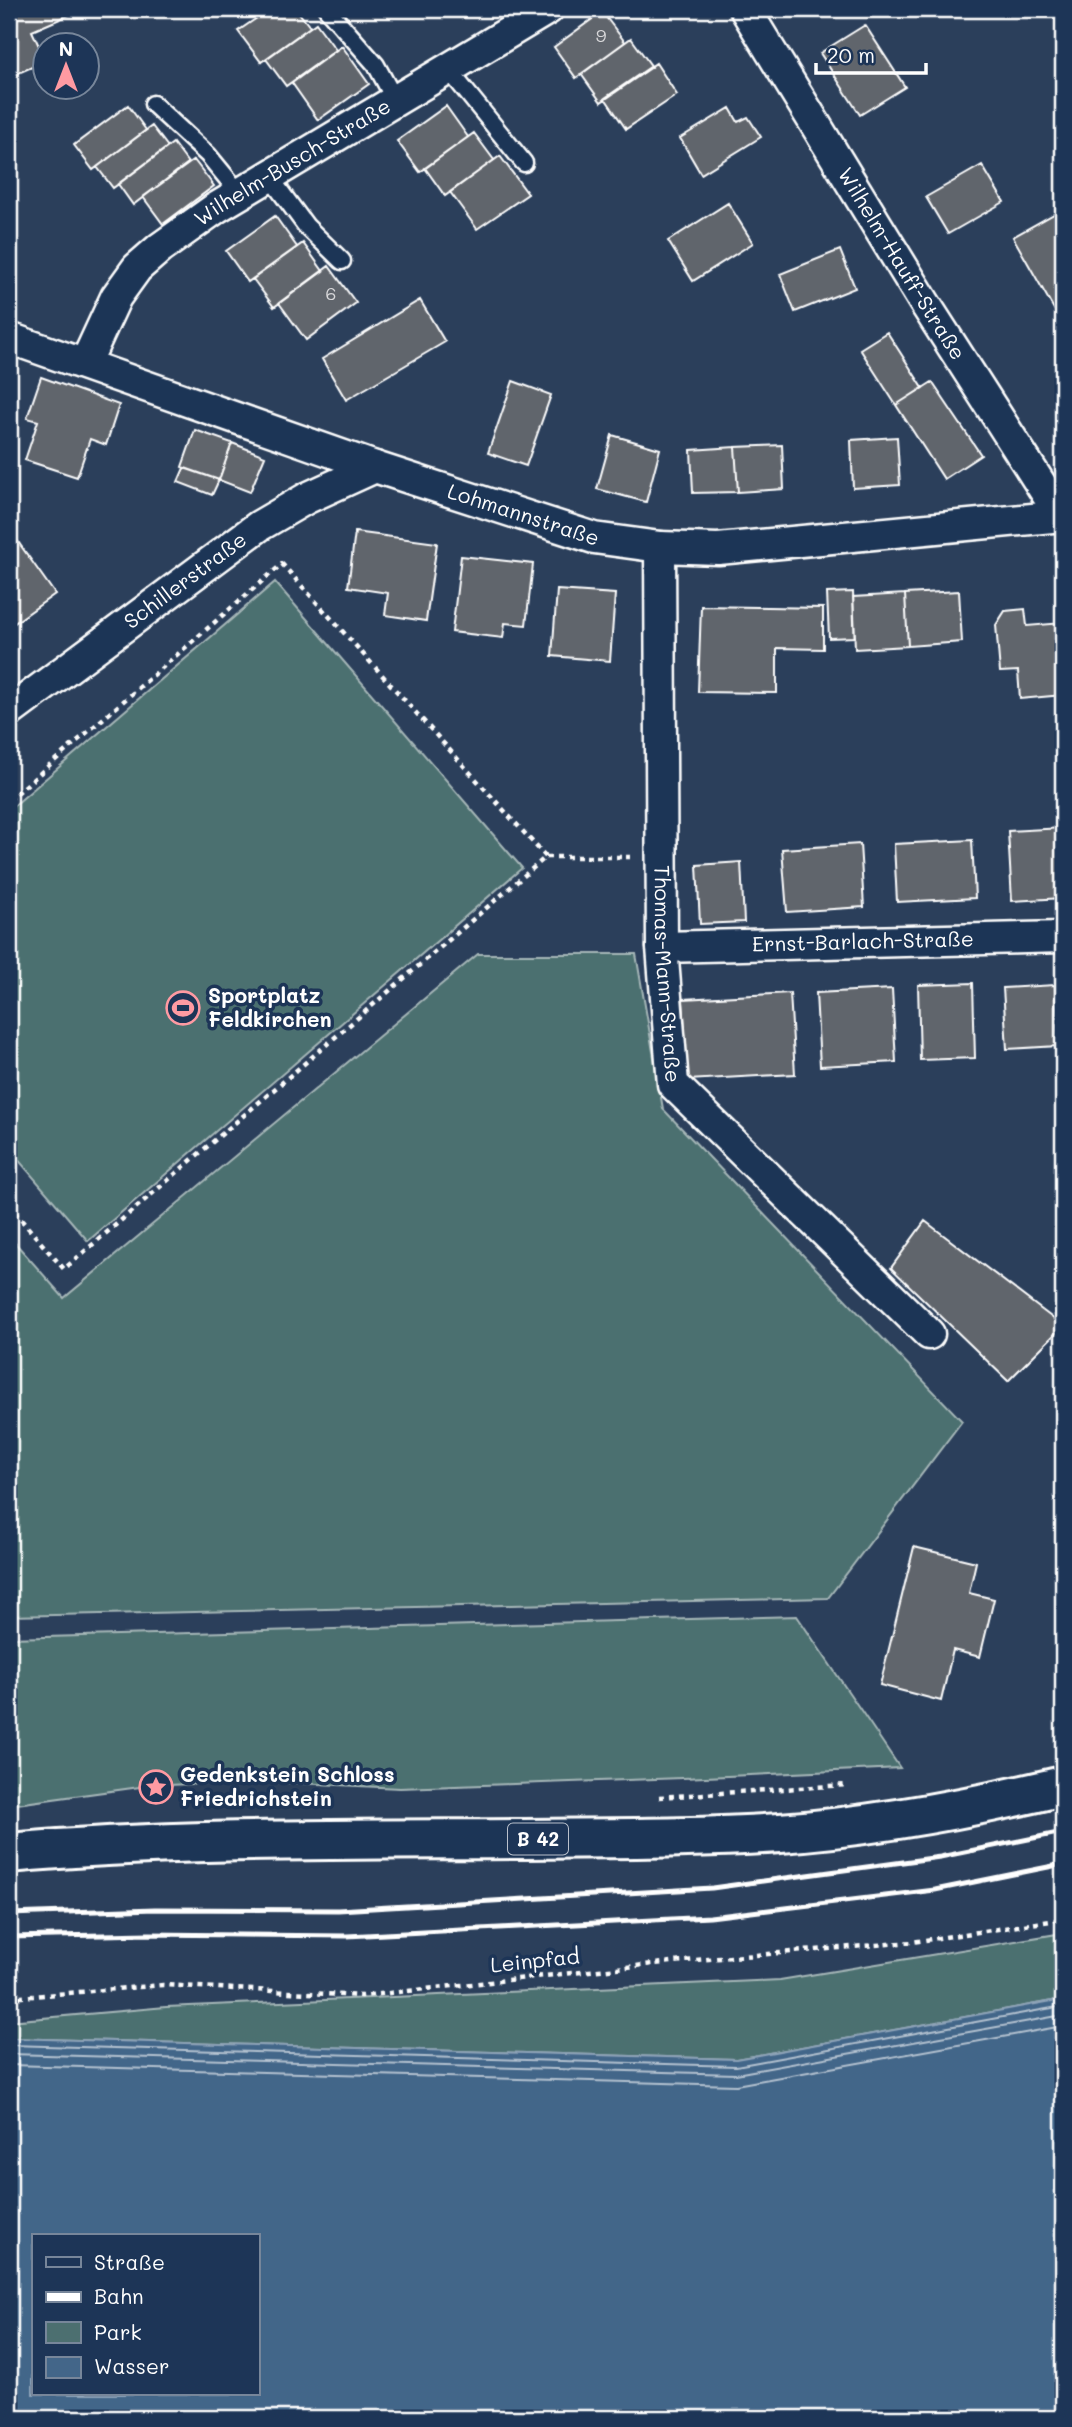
<svg xmlns="http://www.w3.org/2000/svg" width="1072" height="2427" font-family="Mali,sans-serif">
<style>
.green{fill:#4c6f70;stroke:#a6b7b8;stroke-width:2}
.water{fill:#436689;stroke:#8ea3b8;stroke-width:2;fill-rule:evenodd}
.lines{fill:none;stroke-linecap:round;stroke-linejoin:round}
.shore{stroke:#b4c2d0;stroke-width:2}
.building{fill:#61656c;stroke:#fff;stroke-width:2}
.lane-casing{stroke:#fff;stroke-width:21}
.street-casing{stroke:#fff;stroke-width:35}
.primary-casing{stroke:#fff;stroke-width:44}
.path{stroke:#fff;stroke-width:4.5;stroke-dasharray:5 5;stroke-linecap:butt}
.lane{stroke:#1d3557;stroke-width:16}
.street{stroke:#1d3557;stroke-width:30}
.primary{stroke:#1d3557;stroke-width:38}
.rail{stroke:#fff;stroke-width:5}
.labels{text-anchor:middle;stroke-width:7;stroke-linejoin:round;paint-order:stroke}
.number-label{font-size:18px;fill:#d8d8da}
.shield{fill:#1d3557;stroke:#bbc2cd;stroke-width:2}
.shield-label{font-size:19px;font-weight:bold;fill:#fff}
.street-label{font-size:21px;fill:#fff;stroke:#1d3557}
.poi-label{font-size:21px;font-weight:bold;fill:#fff;stroke:#1d3557;text-anchor:start}
</style>
<rect width="100%" height="100%" fill="#2b3f5b"/>
<filter id="ink" filterUnits="userSpaceOnUse"><feTurbulence type="fractalNoise" baseFrequency=".0143" numOctaves="2"/><feDisplacementMap in="SourceGraphic" scale="14" xChannelSelector="R" yChannelSelector="G"/><feConvolveMatrix kernelMatrix="1 2 1 2 8 2 1 2 1" color-interpolation-filters="sRGB"/></filter>
<g filter="url(#ink)">
<!-- green -->
<path class="green" d="M275,582L522,868L88,1241L9,1149V810Z
M478,954H636L663,1109L962,1421L828,1598L9,1616V1236L64,1298Z
M797,1616L900,1768L683,1778L400,1788L255,1781L147,1786L9,1805V1638Z
M1063,1933V1999L736,2059L9,2038V2021L166,2007L780,1980Z"/>
<!-- water -->
<path class="water" d="M1063,1999V2418H9V2038L736,2059ZM33,2236H257V2394H33Z"/>
<g class="lines">
<!-- shore -->
<path class="shore" d="M9,2045L736,2066L1063,2006
M9,2054L736,2074L1063,2015
M9,2065L736,2085L1063,2026"/>
</g>
<!-- building -->
<path class="building" d="M9,9H83L32,31L46,61L9,77Z
M270,9H296L310,27L261,62L238,31Z
M602,12L625,42L576,78L554,47Z
M316,23L336,50L286,86L266,59Z
M865,25L905,87L860,115L820,53Z
M631,38L652,67L601,102L581,74Z
M342,46L369,84L318,120L292,83Z
M656,63L677,95L626,129L605,98Z
M128,105L146,130L93,170L74,145Z
M446,106L468,137L420,172L397,141Z
M730,108L738,122L748,117L761,137L701,174L680,138Z
M152,126L168,147L113,188L97,167Z
M474,133L494,160L445,196L425,168Z
M173,143L188,163L133,205L118,184Z
M500,156L528,194L477,229L450,192Z
M194,160L214,186L163,224L143,197Z
M982,165L1004,202L948,234L926,197Z
M728,203L753,243L693,281L668,241Z
M1063,209V307L1055,311L1013,237Z
M275,216L297,247L248,282L226,251Z
M303,243L323,271L274,307L253,279Z
M840,250L855,288L795,312L780,274Z
M329,266L356,303L306,340L279,303Z
M420,300L445,342L346,400L322,359Z
M887,332L923,388L896,405L860,349Z
M41,377L119,405L106,445L90,439L77,477L25,460L38,421L27,418Z
M513,381L551,395L526,466L488,453Z
M932,382L981,455L944,479L896,405Z
M195,430L232,443L219,480L182,467Z
M612,435L660,449L646,502L597,489Z
M897,437L900,485L853,488L851,440Z
M232,443L265,456L250,492L219,480Z
M782,445L784,489L738,492L735,447Z
M735,447L738,492L693,493L691,450Z
M184,468L219,480L212,495L178,482Z
M9,529L55,594L9,627Z
M355,532L437,543L426,621L385,615L388,593L348,587Z
M461,556L533,564L526,625L505,623L503,638L452,632Z
M557,590L615,594L610,661L552,656Z
M959,591L962,642L908,646L905,594Z
M853,592L855,637L829,638L827,593Z
M905,594L908,646L855,649L853,597Z
M701,606L823,608V649L777,648V693L698,692Z
M1025,609L1027,626L1063,623V695L1020,699L1018,671L1000,672L996,625L1005,611Z
M1063,828V898L1012,901L1008,831Z
M972,840L975,898L897,902L894,844Z
M860,844L864,907L787,912L782,849Z
M741,862L744,922L700,924L697,865Z
M973,983L975,1058L920,1060L918,985Z
M1055,985L1058,1046L1007,1049L1003,988Z
M892,989L896,1062L820,1066L816,993Z
M790,993L795,1074L688,1080L683,999Z
M925,1221L1063,1326L1008,1381L891,1268Z
M914,1547L976,1562L969,1593L994,1599L980,1657L953,1650L941,1701L880,1685Z"/>
<g class="lines">
<defs>
<path id="lane" d="M327,9L376,65L395,100
M448,69L524,163
M153,104L208,155L240,194
M269,176L306,226L342,261"/>
<g id="street">
<path id="s1" d="M745,9L924,302L1061,516"/>
<path id="s2" d="M9,338L375,467L594,538L660,547L718,549L1063,516"/>
<path id="s3" d="M85,364L116,297L137,268L160,248L216,208L548,9"/>
<path id="s4" d="M660,547L662,947L673,1084L929,1334"/>
<path id="s5" d="M9,712L259,526L307,498L375,467"/>
<path id="s6" d="M662,947L1063,937"/>
</g>
<path id="primary" d="M9,1853C179,1838 349,1840 519,1839C606,1838 693,1839 780,1833C875,1826 970,1808 1063,1786"/>
</defs>
<!-- lane casing -->
<use href="#lane" class="lane-casing"/>
<!-- street casing -->
<use href="#street" class="street-casing"/>
<!-- primary casing -->
<use href="#primary" class="primary-casing"/>
<!-- path -->
<path class="path" d="M9,800L282,564L546,857L64,1269L9,1206
M546,857H630
M659,1797L846,1785
M9,1998L163,1985L362,1996L672,1962L912,1942L1063,1919"/>
<!-- lane -->
<use href="#lane" class="lane"/>
<!-- street -->
<use href="#street" class="street"/>
<!-- primary -->
<use href="#primary" class="primary"/>
<!-- rail -->
<path class="rail" d="M9,1914L155,1909L338,1910L712,1888L940,1857L1063,1832
M9,1937L149,1934L347,1936L710,1917L935,1890L1063,1864"/>
</g>
</g>
<!-- icons -->
<defs>
<symbol id="stadium-ring" viewBox="-11 -11 22 22"><circle r="9.5" fill="#1d3557" stroke="#ff9aa2" stroke-width="1.5"/><path d="M0-5a6.5 5 0 1 0 0 10a6.5 5 0 1 0 0-10ZM-3.5-1.8h7v3.6h-7Z" fill="#ff9aa2"/></symbol>
<symbol id="sight-ring" viewBox="-11 -11 22 22"><circle r="9.5" fill="#1d3557" stroke="#ff9aa2" stroke-width="1.5"/><path d="M0-6L1.8-2.2L6-1.7L2.9 1.2L3.7 5.4L0 3.3L-3.7 5.4L-2.9 1.2L-6-1.7L-1.8-2.2Z" fill="#ff9aa2"/></symbol>
</defs>
<g fill-rule="evenodd">
<use href="#stadium-ring" x="164" y="989" width="38" height="38"/>
<use href="#sight-ring" x="137" y="1768" width="38" height="38"/>
</g>
<g class="labels">
<!-- number labels -->
<g class="number-label">
<text x="601" y="42">9</text>
<text x="331" y="300">6</text>
</g>
<!-- shield labels -->
<rect class="shield" x="508" y="1823.5" width="60" height="31" rx="5"/>
<g class="shield-label">
<text x="538" y="1846">B 42</text>
</g>
<!-- street labels -->
<g class="street-label">
<text dy="7" stroke="none"><textPath href="#s3" startOffset="298">Wilhelm-Busch-Straße</textPath></text>
<text dy="7" stroke="none"><textPath href="#s1" startOffset="299">Wilhelm-Hauff-Straße</textPath></text>
<text dy="7" stroke="none"><textPath href="#s2" startOffset="544">Lohmannstraße</textPath></text>
<text dy="7" stroke="none"><textPath href="#s5" startOffset="220">Schillerstraße</textPath></text>
<text dy="7" stroke="none"><textPath href="#s6" startOffset="201">Ernst-Barlach-Straße</textPath></text>
<text dy="7" stroke="none"><textPath href="#s4" startOffset="427">Thomas-Mann-Straße</textPath></text>
<text transform="translate(535 1961) rotate(-6)" y="7">Leinpfad</text>
</g>
<!-- poi labels -->
<g class="poi-label">
<text x="208" y="1003">Sportplatz<tspan x="208" dy="24">Feldkirchen</tspan></text>
<text x="180" y="1782">Gedenkstein Schloss<tspan x="180" dy="24">Friedrichstein</tspan></text>
</g>
</g>
<!-- margin -->
<rect width="1072" height="2427" fill="none" stroke="#1d3557" stroke-width="35"/>
<rect x="18" y="18" width="1037" height="2392" fill="none" stroke="#fff" stroke-width="2.5" filter="url(#ink)"/>
<!-- legend -->
<rect x="32" y="2234" width="228" height="161" fill="#1d3557" stroke="#77869a" stroke-width="2"/>
<rect x="46" y="2257" width="35" height="10" fill="#1d3557" stroke="#77869a" stroke-width="2"/>
<text x="94" y="2270" font-size="21" fill="#ffffff">Straße</text>
<rect x="46" y="2292" width="35" height="10" fill="#ffffff" stroke="#77869a" stroke-width="2"/>
<text x="94" y="2304" font-size="21" fill="#ffffff">Bahn</text>
<rect x="46" y="2322" width="35" height="21" fill="#4c6f70" stroke="#77869a" stroke-width="2"/>
<text x="94" y="2340" font-size="21" fill="#ffffff">Park</text>
<rect x="46" y="2357" width="35" height="21" fill="#436689" stroke="#77869a" stroke-width="2"/>
<text x="94" y="2374" font-size="21" fill="#ffffff">Wasser</text>
<!-- north arrow -->
<g transform="translate(66 66)"><circle r="33" fill="#1d3557" stroke="#77869a" stroke-width="2"/>
<path d="M0-5L12 26L0 18L-12 26Z" fill="#ff9aa2"/>
<text y="-10" font-size="19" font-weight="bold" text-anchor="middle" fill="#ffffff">N</text>
</g>
<!-- scale -->
<path d="M816 63v10h110v-10" fill="none" stroke="#ffffff" stroke-width="3.5"/>
<text x="827" y="63" font-size="21" fill="#ffffff" stroke="#1d3557" stroke-width="5" paint-order="stroke">20 m</text>
</svg>
